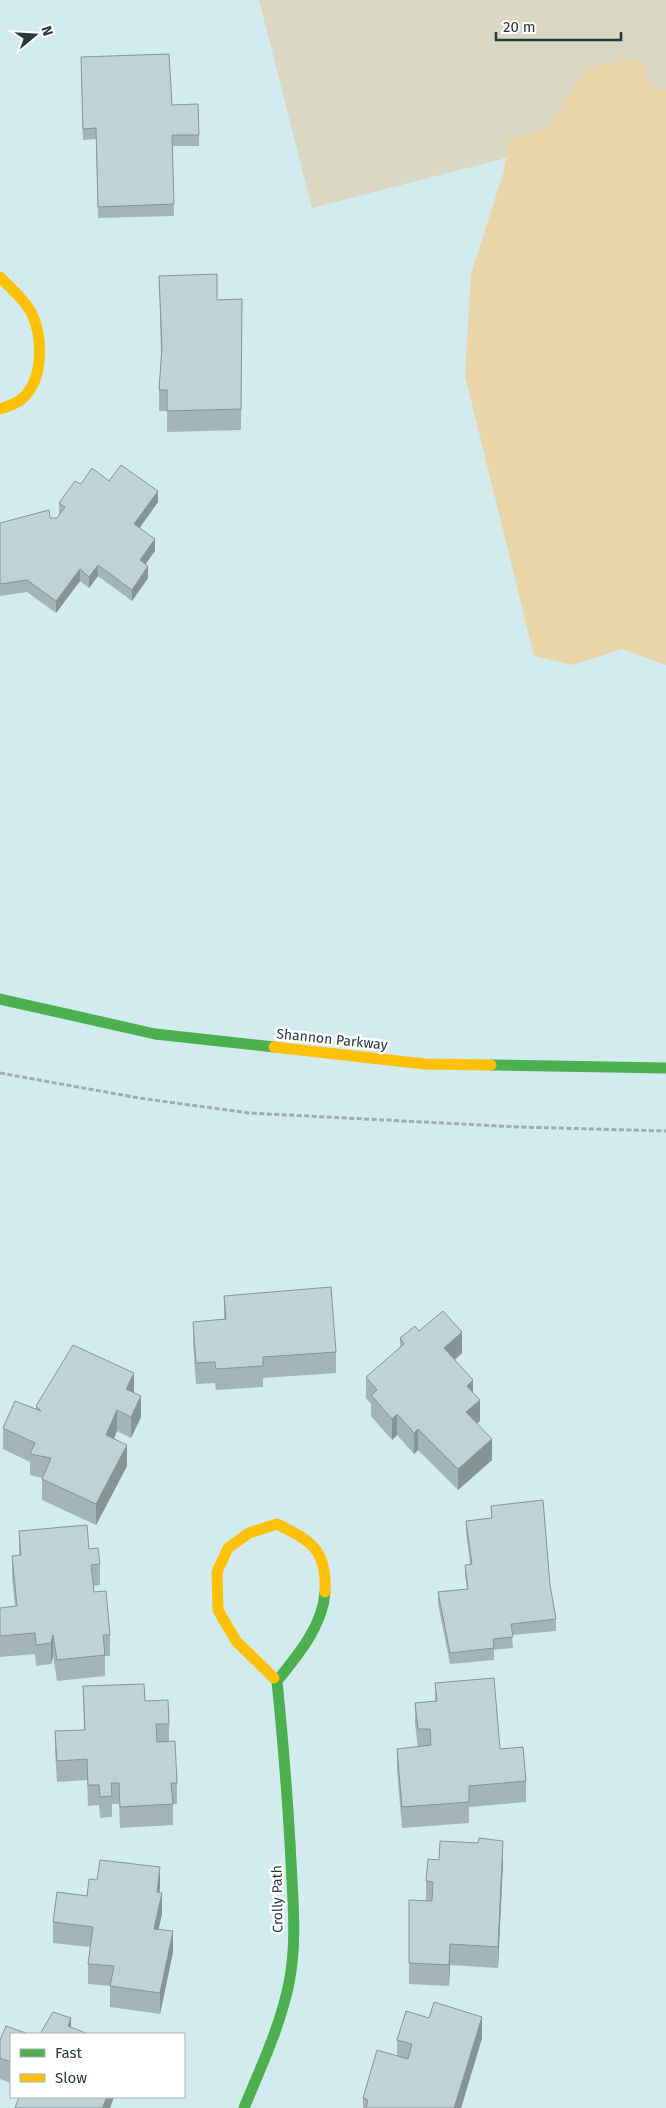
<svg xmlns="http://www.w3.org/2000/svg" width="666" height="2108" font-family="'Fira Sans',sans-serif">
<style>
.green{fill:#dad7c3}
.water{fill:#ead5a9}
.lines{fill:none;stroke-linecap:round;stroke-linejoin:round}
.path{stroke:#9dacad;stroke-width:3;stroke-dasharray:5 2.5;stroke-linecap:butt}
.fast{stroke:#4caf50;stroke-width:11}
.slow{stroke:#ffc107;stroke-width:11}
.wall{fill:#a4b5b8}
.shaded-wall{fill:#869496}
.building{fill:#bfd3d6;stroke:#869496}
.labels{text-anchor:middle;stroke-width:5;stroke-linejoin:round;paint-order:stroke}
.street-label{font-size:14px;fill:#27393c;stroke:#fff}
</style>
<rect width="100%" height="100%" fill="#d2ebee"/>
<!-- green -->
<path class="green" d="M259,0H666V117L312,208Z"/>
<!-- water -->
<path class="water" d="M637,59L655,92L666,88V665L622,649L573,665L534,656L465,376L471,274L503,174L510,140L549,127L586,68Z"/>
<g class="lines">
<!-- path -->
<path class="path" d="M0,1073L139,1098L249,1113L520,1127L666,1131"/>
<!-- fast -->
<path class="fast" d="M0,999L155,1034L274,1047
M491,1065L666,1068
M277,1681C297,1656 323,1626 325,1592
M244,2108C261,2067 280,2027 289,1983C297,1943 293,1903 291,1862C288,1802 283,1741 277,1681L274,1678"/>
<!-- slow -->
<path class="slow" d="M0,277C10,288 24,299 31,312C43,336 44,377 24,397C17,404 9,406 0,409
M274,1047L424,1064L491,1065
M274,1678L236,1641L218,1610L217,1572L228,1548L249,1533L277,1524C311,1541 327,1549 325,1592"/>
</g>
<!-- wall -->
<path class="wall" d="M81,68L199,135V146H172L174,216L98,218L96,139L83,140Z
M159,276L217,300L242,299L241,430L167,432V411H159V390L161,355Z
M109,481L158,502L139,528L155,551L145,564L148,578L132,601L98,576L89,588L80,581L56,613L27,592L0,596V523L57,518L59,515V503L81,484Z
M224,1296L336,1352V1373L263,1378V1387L216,1390L215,1383L196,1384L193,1343V1322L224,1319Z
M419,1331L462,1353L455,1360L473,1392L480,1421L477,1424L492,1460L458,1490L418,1450L414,1454L397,1435L392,1440L371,1416V1404L366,1398V1377L400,1348V1338Z
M134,1392L141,1417L131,1438L117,1431L114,1439L127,1466L96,1525L42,1500V1478L30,1475V1462L3,1449V1428L36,1409V1406Z
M491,1506L550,1585L556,1619V1631L512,1635L513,1648L494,1650V1660L450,1664L438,1604V1592L467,1589L465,1576V1565L470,1564L466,1532V1521L491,1518Z
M19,1531L89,1549L100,1564V1585L94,1586V1592L110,1635V1656H105V1676L57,1681L53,1656L51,1664L36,1666L35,1654L0,1657V1608L15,1607L12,1577V1556H19Z
M435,1683L500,1749L526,1781V1802L469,1807V1823L402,1828L397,1770V1749L418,1747L415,1724V1703L435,1701Z
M83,1686L145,1701L169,1724V1741L177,1783V1804H173V1825L120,1828L119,1804H112V1817L100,1818L99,1805L88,1806L87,1780L57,1782L55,1752V1731L84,1730Z
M503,1862L498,1968L450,1965L449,1986L409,1984V1900L426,1901V1881Z
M160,1888L159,1892L162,1914L158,1930L173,1952L160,2014L110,2007V1986L88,1984V1964L90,1947L53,1943V1922L87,1896Z
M11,2034V2083L0,2079V2040Z
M482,2038L461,2108H363V2098L397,2056V2040Z"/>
<!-- shaded-wall -->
<path class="shaded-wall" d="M158,491V502L134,536V524Z
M155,539V551L140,572V560Z
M98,565V576L89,588V577Z
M148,566V578L132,601V590Z
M80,569V581L56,613V601Z
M462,1332V1353L444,1369V1348Z
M134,1373V1394L126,1389Z
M473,1380V1401L467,1386Z
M141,1396V1417L131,1438V1417Z
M480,1400V1421L466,1433V1412Z
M117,1410V1431L106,1456V1435Z
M397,1414V1435L392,1440V1419Z
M418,1429V1450L414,1454V1433Z
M492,1439V1460L458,1490V1469Z
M127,1445V1466L96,1525V1504Z
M53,1635V1656L51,1664V1643Z
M503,1841V1862L498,1968V1947Z
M160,1867V1888L157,1913V1892Z
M162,1893V1914L154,1950V1929Z
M173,1931V1952L160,2014V1993Z
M450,1944V1965L449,1986V1965Z
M482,2017V2038L461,2108H454Z
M71,2018V2034L68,2026Z
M107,2097H114L110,2108H102Z"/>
<!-- building -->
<path class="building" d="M169,54L172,105L198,104L199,135H172L174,204L98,207L96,128L83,129L81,57Z
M217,274V300L242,299L241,409L167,411V390H159L162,347L159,276Z
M121,465L158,491L134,524L155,539L140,560L148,566L132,590L98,565L89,577L80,569L56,601L27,580L0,584V523L49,510L50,518H57L65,507L59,503L75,481L81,484L92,468L109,481Z
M331,1287L336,1352L263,1357V1366L216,1369L215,1362L196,1363L193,1322L226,1319L224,1296Z
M443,1311L462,1332L444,1348L473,1380L467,1386L480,1400L466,1412L492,1439L458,1469L418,1429L414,1433L397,1414L392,1419L371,1395L377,1390L366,1377L404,1344L400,1338L415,1326L419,1331Z
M73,1345L134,1373L126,1389L141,1396L131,1417L117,1410L106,1435L127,1445L96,1504L42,1479L51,1458L30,1454L35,1443L3,1428L15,1401L41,1411L36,1406Z
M543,1500L550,1585L556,1619L511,1624L513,1637L493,1639L494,1648L450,1653L438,1592L468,1589L465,1565L472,1564L466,1521L492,1518L491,1506Z
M87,1525L89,1549L98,1548L100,1564L91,1565L94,1592L106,1591L110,1635H103L105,1655L57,1660L53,1635L51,1643L36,1645L35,1633L0,1636V1608L17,1606L12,1556L21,1555L19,1531Z
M494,1678L500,1749L523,1747L526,1781L469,1786V1802L402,1807L397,1749L431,1745L430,1729H418L415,1703L437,1701L435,1683Z
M144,1684L145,1701L168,1700L169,1724H156L157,1742L175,1741L177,1783H171L173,1804L120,1807L119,1783H111L112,1796L100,1797L99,1785H88L87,1759L57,1761L55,1731L85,1730L83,1686Z
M479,1838L503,1841L498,1947L450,1944L449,1965L409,1963V1900L432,1901L433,1882L426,1881L428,1859L439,1860L440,1841L478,1843Z
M100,1860L160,1867L157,1892L162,1893L154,1929L173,1931L160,1993L110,1986L114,1966L88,1964L93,1927L53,1922L57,1892L87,1896L89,1879L97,1880Z
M434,2002L482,2017L454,2108H366L368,2100L363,2098L377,2050L408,2059L412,2044L397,2040L406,2011L429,2018Z
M53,2012L71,2018L68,2026L88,2034H40Z
M6,2026L28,2034H11V2062L0,2058V2040Z
M19,2097H107L102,2108H15Z"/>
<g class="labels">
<!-- street labels -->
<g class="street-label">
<text transform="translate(332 1039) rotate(6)" y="5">Shannon Parkway</text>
<text transform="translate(277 1899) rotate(-91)" y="5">Crolly Path</text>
</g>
</g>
<!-- legend -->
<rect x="10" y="2033" width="175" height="65" fill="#ffffff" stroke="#a9b0b1"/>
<rect x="20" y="2049" width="25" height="8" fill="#4caf50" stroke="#a9b0b1"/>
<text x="55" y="2058" font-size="15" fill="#27393c">Fast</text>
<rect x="20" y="2074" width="25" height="8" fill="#ffc107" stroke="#a9b0b1"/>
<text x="55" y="2083" font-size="15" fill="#27393c">Slow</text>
<!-- north arrow -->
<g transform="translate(35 35) rotate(72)" stroke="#ffffff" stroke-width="4" paint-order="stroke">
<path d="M0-4L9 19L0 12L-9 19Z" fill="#27393c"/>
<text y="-8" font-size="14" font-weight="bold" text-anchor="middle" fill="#27393c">N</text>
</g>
<!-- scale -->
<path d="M496 32v8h125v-8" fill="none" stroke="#27393c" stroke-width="2.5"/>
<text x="503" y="32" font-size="15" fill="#27393c" stroke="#ffffff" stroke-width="4" paint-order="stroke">20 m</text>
</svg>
